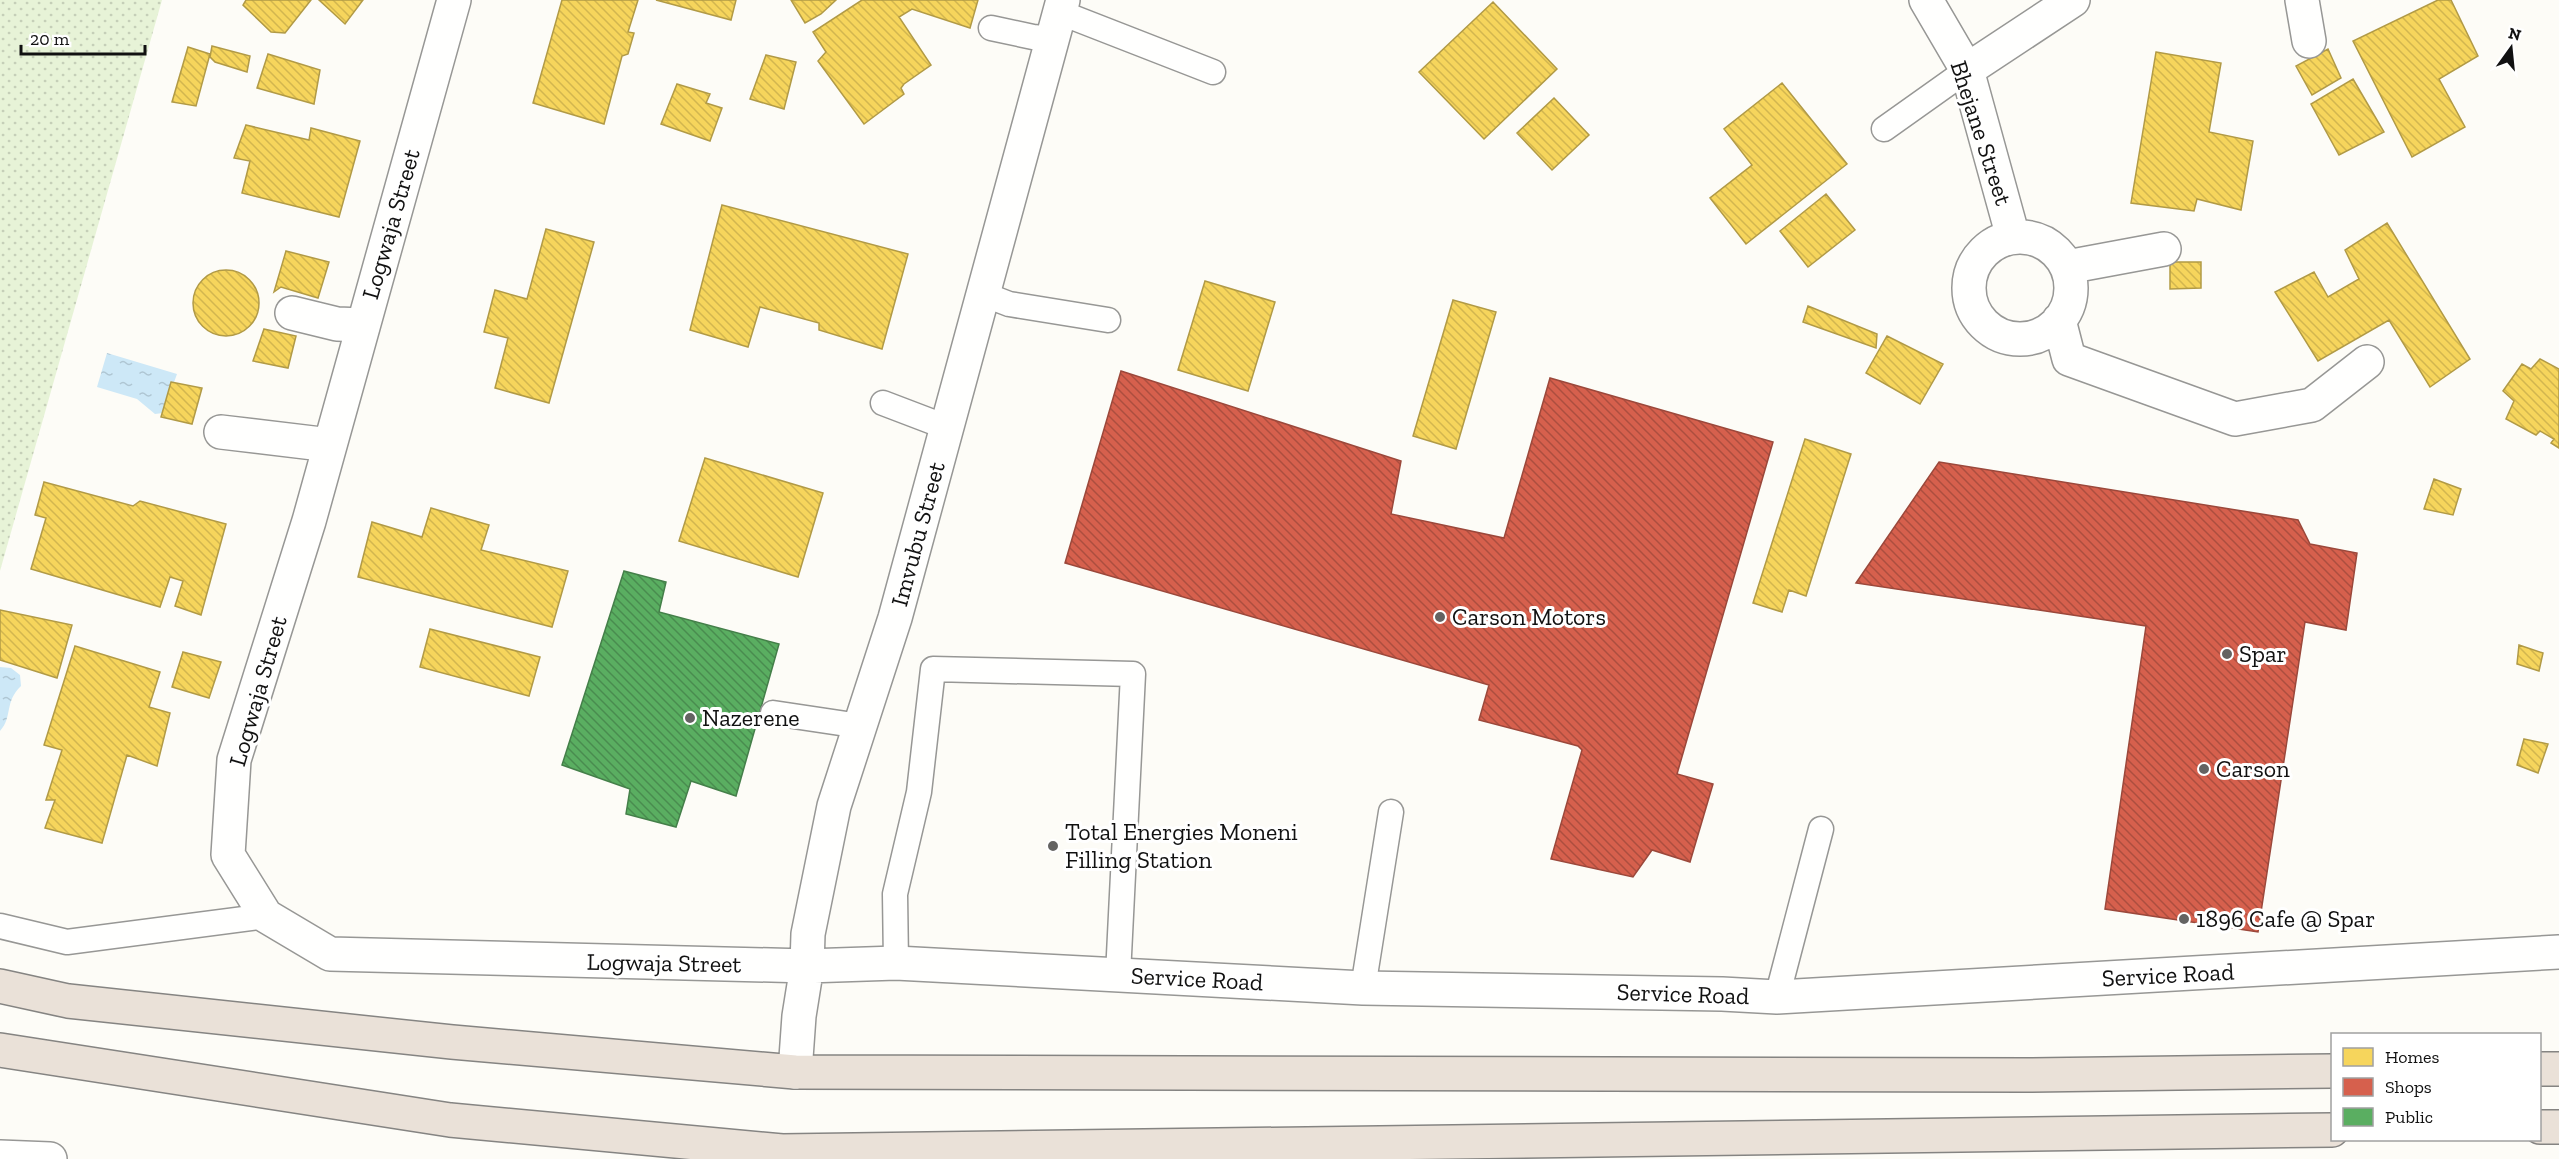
<svg xmlns="http://www.w3.org/2000/svg" width="2559" height="1159" font-family="'Zilla Slab',serif">
<style>
.grass{fill:url(#grass-dots)}
.water{fill:url(#water-ripples)}
.homes{fill:url(#homes-back-hatch);stroke:#b19a46;stroke-width:1.5}
.shops{fill:url(#shops-back-hatch);stroke:#9b483b;stroke-width:1.5}
.public{fill:url(#public-back-hatch);stroke:#447f49;stroke-width:1.5}
.lines{fill:none;stroke-linecap:round;stroke-linejoin:round}
.lane-casing{stroke:#979795;stroke-width:27}
.street-casing{stroke:#979795;stroke-width:36}
.highway-casing{stroke:#858482;stroke-width:36}
.lane{stroke:#fffffe;stroke-width:24}
.street{stroke:#fffffe;stroke-width:33}
.highway{stroke:#eae1d8;stroke-width:33}
.poi-dot{fill:#646362;stroke:#fff;stroke-width:2}
.labels{text-anchor:middle;stroke-width:6;stroke-linejoin:round;paint-order:stroke}
.street-label{font-size:24px;fill:#111;stroke:#fff}
.poi-label{font-size:24px;fill:#111;stroke:#fff;text-anchor:start}
</style>
<defs>
<pattern id="grass-dots" width="8" height="8" patternUnits="userSpaceOnUse" patternTransform="scale(1.5)"><rect width="8" height="8" fill="#e7f3d7"/><path d="M2 2h.1M6 6h.1" fill="none" stroke="#c5cfb8" stroke-width="1.8" stroke-linecap="round"/></pattern>
<pattern id="water-ripples" width="26" height="14" patternUnits="userSpaceOnUse" patternTransform="scale(1.5)"><rect width="26" height="14" fill="#cde8f7"/><path d="M2 4q2-2 4 0t4 0M15 11q2-2 4 0t4 0" fill="none" stroke="#afc6d3"/></pattern>
<pattern id="homes-back-hatch" width="6" height="6" patternUnits="userSpaceOnUse" patternTransform="scale(1.5)"><rect width="6" height="6" fill="#f6d55c"/><path d="M-1 5l2 2M0 0l6 6M5-1l2 2" fill="none" stroke="#d2b64f"/></pattern>
<pattern id="shops-back-hatch" width="6" height="6" patternUnits="userSpaceOnUse" patternTransform="scale(1.5)"><rect width="6" height="6" fill="#d6604d"/><path d="M-1 5l2 2M0 0l6 6M5-1l2 2" fill="none" stroke="#ac4e3f"/></pattern>
<pattern id="public-back-hatch" width="6" height="6" patternUnits="userSpaceOnUse" patternTransform="scale(1.5)"><rect width="6" height="6" fill="#5aae61"/><path d="M-1 5l2 2M0 0l6 6M5-1l2 2" fill="none" stroke="#498c4f"/></pattern>
</defs>
<rect width="100%" height="100%" fill="#fdfcf7"/>
<!-- grass -->
<path class="grass" d="M0,0H162L0,571Z"/>
<!-- water -->
<path class="water" d="M107,353L177,374L163,413L155,414L137,399L97,387Z
M0,667L11,668L20,675L21,686C4,702 13,717 0,731Z"/>
<!-- homes -->
<path class="homes" d="M246,0H311L285,33L271,32L243,5Z
M319,0H363L345,24Z
M562,0H638L628,32L634,33L628,54L622,56L604,124L533,103Z
M656,0H736L731,20Z
M791,0H836L821,14L805,23Z
M862,0H978L970,28L912,9L899,17L931,65L904,84L901,88L904,94L864,124L818,61L826,52L813,32Z
M2438,0H2451L2478,56L2439,79L2465,127L2412,157L2353,41Z
M1493,2L1557,69L1484,139L1419,72Z
M212,46L250,56L247,72L215,62L210,57Z
M188,47L210,54L196,106L172,102Z
M2328,49L2341,78L2312,95L2296,66Z
M2156,52L2221,63L2209,132L2253,141L2241,210L2197,199L2194,211L2131,203Z
M268,54L320,70L314,104L257,88Z
M766,55L796,62L784,109L750,99Z
M2353,79L2384,132L2339,155L2311,104Z
M1782,83L1847,164L1746,244L1710,198L1752,165L1724,129Z
M677,84L710,94L706,103L722,108L710,141L661,124Z
M1554,98L1589,135L1552,170L1517,133Z
M246,125L309,140L311,128L360,141L339,217L242,193L250,161L234,158Z
M1826,194L1855,230L1808,267L1780,231Z
M722,205L908,254L882,349L819,330V323L760,307L748,347L690,330Z
M2387,223L2470,359L2430,387L2389,320L2318,361L2275,292L2314,272L2328,297L2359,279L2345,250Z
M546,229L594,242L549,403L495,388L508,338L484,332L495,290L527,299Z
M286,251L329,262L318,298L281,287L274,292Z
M2170,262H2201V288L2170,289Z
M193 303a33 33 0 1 1 66 0a33 33 0 1 1-66 0Z
M1205,281L1275,302L1248,391L1178,370Z
M1453,300L1496,312L1456,449L1413,436Z
M1808,306L1877,334L1876,348L1803,322Z
M264,329L296,336L288,368L253,361Z
M1887,336L1943,364L1920,404L1866,373Z
M2540,359L2559,369V448L2551,443L2554,439L2540,431L2536,435L2506,419L2514,401L2503,391L2522,364L2531,369Z
M171,382L202,388L192,424L161,417Z
M1805,439L1851,454L1806,596L1789,590L1782,612L1753,603Z
M705,458L823,493L798,577L679,541Z
M2434,479L2461,489L2453,515L2424,509Z
M44,482L133,506L140,501L226,524L201,615L175,606L183,581L170,577L160,607L31,569L46,518L35,515Z
M431,508L489,525L481,550L568,571L552,627L358,577L372,522L422,537Z
M0,610L72,625L57,678L0,660Z
M430,629L540,657L529,696L420,667Z
M2519,645L2543,653L2539,671L2517,664Z
M75,646L160,672L149,707L170,713L157,766L127,755L102,843L45,828L55,800H46L62,750L44,745Z
M183,652L221,662L209,698L172,687Z
M2524,739L2548,744L2538,773L2517,765Z"/>
<!-- shops -->
<path class="shops" d="M1121,371L1401,461L1391,514L1504,538L1550,378L1773,442L1677,774L1713,784L1690,862L1652,850L1633,877L1551,859L1582,750L1578,746L1479,720L1489,685L1065,563Z
M1939,462L2298,520L2310,544L2357,553L2346,630L2305,622L2258,932L2105,909L2146,626L1856,583Z"/>
<!-- public -->
<path class="public" d="M624,571L666,582L659,612L779,644L736,796L691,781L676,827L626,814L630,789L562,765Z"/>
<g class="lines">
<defs>
<path id="lane" d="M1059,12L1213,72
M991,28L1033,37L1051,39
M1884,129L1967,70
M983,294L1009,304L1108,320
M883,403L946,427
M773,713L860,726
M0,926L67,942L266,916
M896,963L895,894L919,792L933,669L1133,674L1118,975
M1363,988L1391,812
M1777,997L1821,829"/>
<path id="street" d="M454,0L309,521L234,760L228,855L266,916L330,954L807,966L896,963L1363,988L1722,994L1777,997L2559,952
M1926,0L1967,70L2013,237
M2302,0L2309,41
M1967,70L2073,0
M1969 288a51 51 0 1 1 102 0a51 51 0 1 1-102 0Z
M2067,267L2164,249
M292,313L337,324L363,325
M2059,320L2069,359L2235,419L2312,405L2367,362
M221,432L330,445
M795,1072L799,1016L807,966L808,934L834,806L895,618L1063,0
M0,1157L50,1159"/>
<path id="highway" d="M0,986L68,1001L452,1042L795,1072L2027,1075L2332,1071
M0,1050L450,1120L782,1151L2332,1130
M2540,1069H2559
M2540,1127H2559"/>
</defs>
<!-- lane casing -->
<use href="#lane" class="lane-casing"/>
<!-- street casing -->
<use href="#street" class="street-casing"/>
<!-- highway casing -->
<use href="#highway" class="highway-casing"/>
<!-- lane -->
<use href="#lane" class="lane"/>
<!-- street -->
<use href="#street" class="street"/>
<!-- highway -->
<use href="#highway" class="highway"/>
</g>
<!-- markers -->
<g class="poi-dot">
<circle cx="1440" cy="617" r="6"/>
<circle cx="2227" cy="654" r="6"/>
<circle cx="690" cy="718" r="6"/>
<circle cx="2204" cy="769" r="6"/>
<circle cx="1053" cy="846" r="6"/>
<circle cx="2184" cy="919" r="6"/>
</g>
<g class="labels">
<!-- street labels -->
<g class="street-label">
<text transform="translate(1981 133) rotate(72)" y="8">Bhejane Street</text>
<text transform="translate(391 224) rotate(-74)" y="8">Logwaja Street</text>
<text transform="translate(918 534) rotate(-75)" y="8">Imvubu Street</text>
<text transform="translate(258 691) rotate(-74)" y="8">Logwaja Street</text>
<text transform="translate(664 963) rotate(1)" y="8">Logwaja Street</text>
<text transform="translate(2168 975) rotate(-3)" y="8">Service Road</text>
<text transform="translate(1197 979) rotate(3)" y="8">Service Road</text>
<text transform="translate(1683 994) rotate(2)" y="8">Service Road</text>
</g>
<!-- poi labels -->
<g class="poi-label">
<text x="1452" y="625">Carson Motors</text>
<text x="2239" y="662">Spar</text>
<text x="702" y="726">Nazerene</text>
<text x="2216" y="777">Carson</text>
<text x="1065" y="840">Total Energies Moneni<tspan x="1065" dy="28">Filling Station</tspan></text>
<text x="2196" y="927">1896 Cafe @ Spar</text>
</g>
</g>
<!-- legend -->
<rect x="2331" y="1033" width="210" height="108" fill="#ffffff" stroke="#a0a0a0" stroke-width="1.5"/>
<rect x="2343" y="1048" width="30" height="18" fill="#f6d55c" stroke="#a0a0a0" stroke-width="1.5"/>
<text x="2385" y="1063" font-size="18" fill="#111111">Homes</text>
<rect x="2343" y="1078" width="30" height="18" fill="#d6604d" stroke="#a0a0a0" stroke-width="1.5"/>
<text x="2385" y="1093" font-size="18" fill="#111111">Shops</text>
<rect x="2343" y="1108" width="30" height="18" fill="#5aae61" stroke="#a0a0a0" stroke-width="1.5"/>
<text x="2385" y="1123" font-size="18" fill="#111111">Public</text>
<!-- north arrow -->
<g transform="translate(2511 48) rotate(15)" stroke="#ffffff" stroke-width="4.5" paint-order="stroke">
<path d="M0-4.5L10 22L0 15L-10 22Z" fill="#111111"/>
<text y="-9" font-size="16" font-weight="bold" text-anchor="middle" fill="#111111">N</text>
</g>
<!-- scale -->
<path d="M21 45v9h124v-9" fill="none" stroke="#111111" stroke-width="3"/>
<text x="30" y="45" font-size="18" fill="#111111" stroke="#ffffff" stroke-width="4.5" paint-order="stroke">20 m</text>
</svg>
